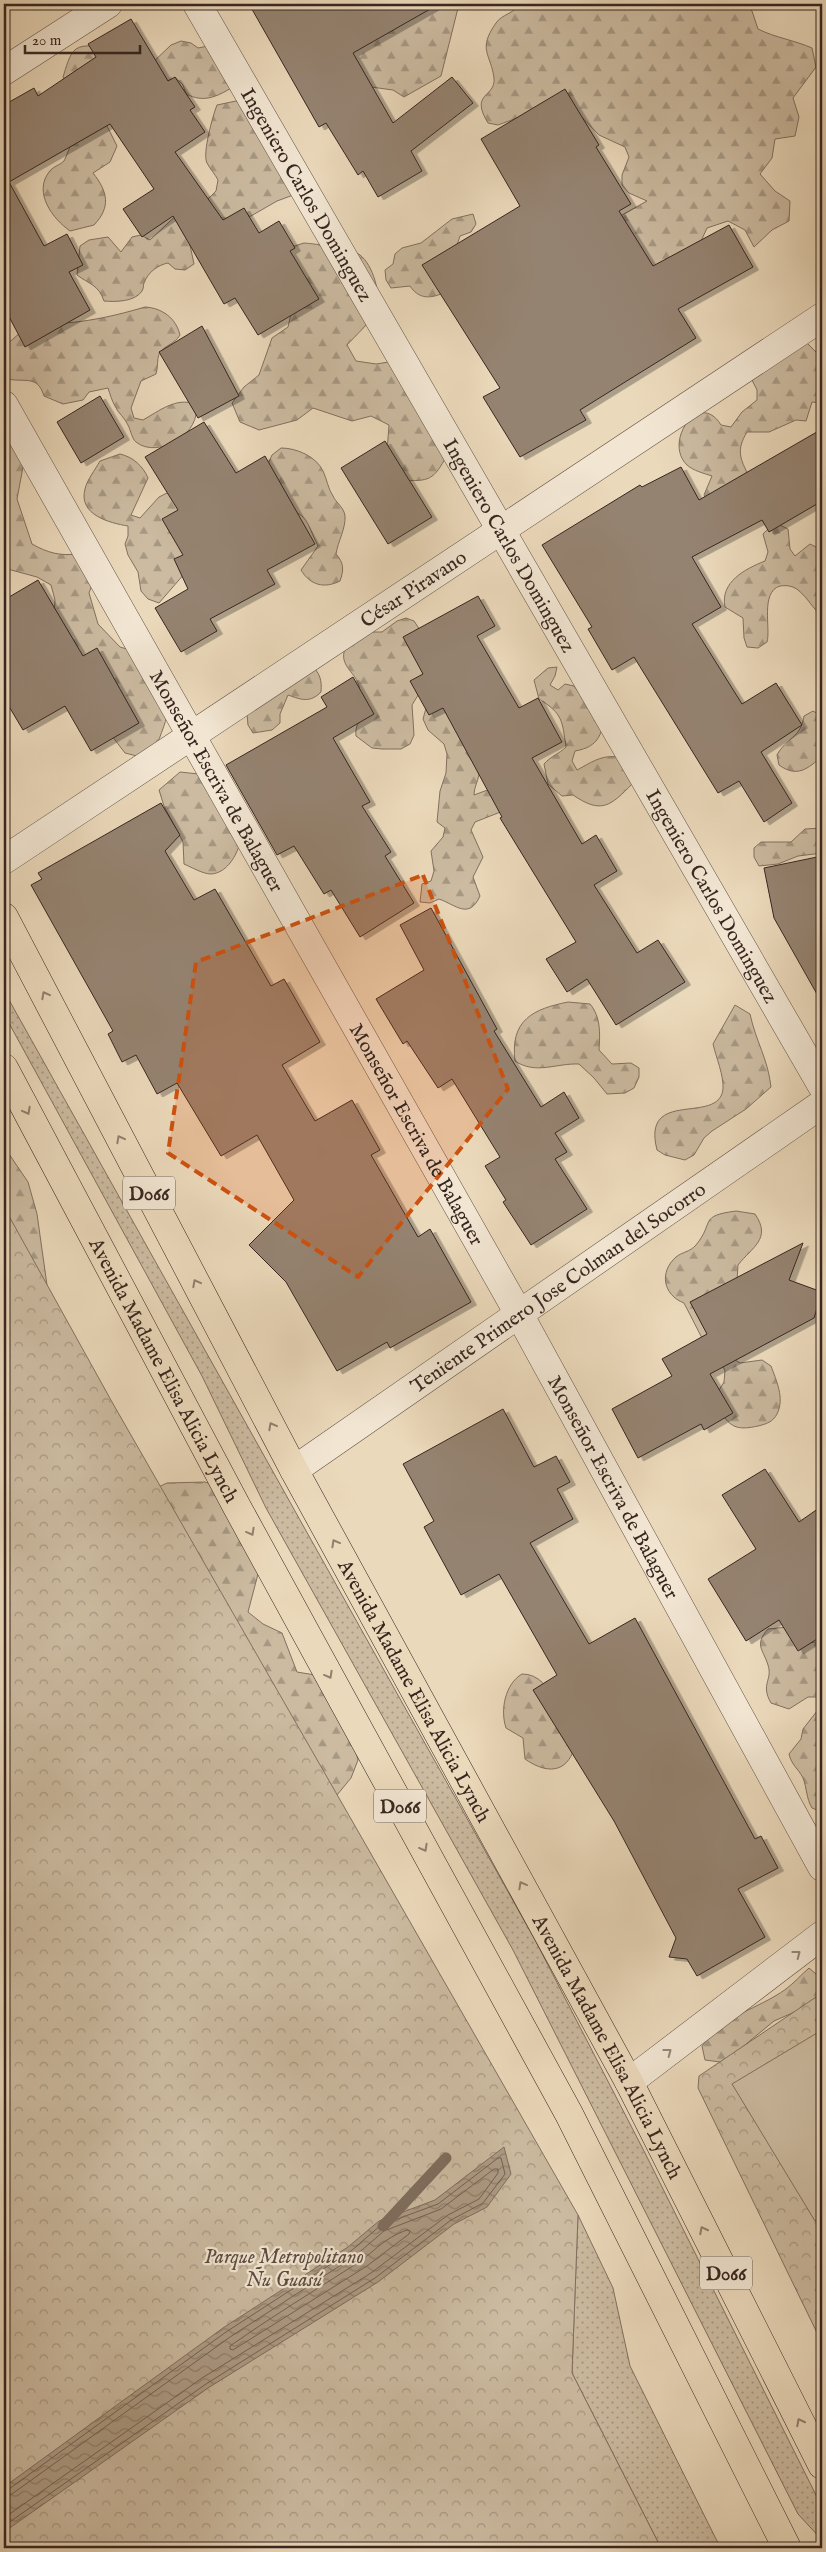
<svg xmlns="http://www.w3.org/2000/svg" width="826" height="2552" font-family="'IM FELL English',serif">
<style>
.grass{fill:url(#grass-dots);stroke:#827060}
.forest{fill:url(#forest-firs);stroke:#827060}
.park{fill:url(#park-crowns);stroke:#827060}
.garden{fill:#ccbba1;stroke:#827060}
.water{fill:url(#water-waves);stroke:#7e6d5d}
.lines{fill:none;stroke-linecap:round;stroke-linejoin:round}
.shore{stroke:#726153;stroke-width:1}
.stream{stroke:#7e6d5d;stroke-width:11}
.building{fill:#958371;stroke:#372620;filter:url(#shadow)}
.minor-casing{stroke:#645347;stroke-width:29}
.highway-casing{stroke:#372620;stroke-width:29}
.minor{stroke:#f2e6d3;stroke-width:28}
.highway{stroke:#ebd9bb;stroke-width:28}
.oneway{stroke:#91806e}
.oneway2{stroke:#94867a}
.marked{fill:#cd510f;fill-opacity:0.2;stroke:#cd510f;stroke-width:4;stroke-dasharray:10 6;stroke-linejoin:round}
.labels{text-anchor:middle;stroke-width:4.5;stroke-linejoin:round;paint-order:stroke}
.shield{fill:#f2e6d3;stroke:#6f6056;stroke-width:1}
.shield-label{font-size:19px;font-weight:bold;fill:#372620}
.street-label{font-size:20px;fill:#372620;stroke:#f2e6d3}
.park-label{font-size:20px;font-style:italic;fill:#5c4b40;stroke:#f2e6d3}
</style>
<defs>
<pattern id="grass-dots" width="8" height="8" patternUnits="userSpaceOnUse" patternTransform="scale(1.25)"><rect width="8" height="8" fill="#ccbba1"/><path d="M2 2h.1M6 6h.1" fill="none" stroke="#a69883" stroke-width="1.8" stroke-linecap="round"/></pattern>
<pattern id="forest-firs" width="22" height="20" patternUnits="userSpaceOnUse" patternTransform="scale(1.25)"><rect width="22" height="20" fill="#ccbba1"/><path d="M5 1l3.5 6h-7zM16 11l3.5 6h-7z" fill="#a69883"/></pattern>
<pattern id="park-crowns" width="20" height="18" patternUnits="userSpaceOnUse" patternTransform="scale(1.25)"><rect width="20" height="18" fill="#ccbba1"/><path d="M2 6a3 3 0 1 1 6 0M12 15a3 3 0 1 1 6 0" fill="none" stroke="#a69883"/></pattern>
<pattern id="water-waves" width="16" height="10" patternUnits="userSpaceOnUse" patternTransform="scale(1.25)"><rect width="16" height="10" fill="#ae9c86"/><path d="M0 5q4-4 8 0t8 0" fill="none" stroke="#8e7f6d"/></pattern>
<filter id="shadow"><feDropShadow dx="5.5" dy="3" stdDeviation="0" flood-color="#0004"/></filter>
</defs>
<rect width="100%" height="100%" fill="#ebd9bb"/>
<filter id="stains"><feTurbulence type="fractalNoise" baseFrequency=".004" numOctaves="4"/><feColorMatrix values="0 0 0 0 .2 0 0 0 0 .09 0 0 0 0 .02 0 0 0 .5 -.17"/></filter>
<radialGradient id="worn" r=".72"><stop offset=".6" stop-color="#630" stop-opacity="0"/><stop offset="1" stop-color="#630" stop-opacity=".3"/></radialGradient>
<!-- grass -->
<path class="grass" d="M4,991L535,1940L645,2153L820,2503L822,2508V2540L798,2514L513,1950L266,1508L202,1376L4,1014Z
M578,2215L613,2288L630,2366L717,2541L723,2548H661L572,2373Z"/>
<!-- forest -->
<path class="forest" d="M302,4H403L409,18C424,2 438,4 459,4L441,76L404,97L393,90L371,87L305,12Z
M519,4H699L698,9L714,4H745L752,11L758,29C776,38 794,40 812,48L816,67L793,98L799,117L795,136L775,139L772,158L760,174L775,191L790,201L789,221L772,230L754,247L745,230L728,221L707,228L691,263L657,278L609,230L622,215L647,201L629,193L622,185V175L629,157L625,147L599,135L575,110L517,118L498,125L488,123C469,92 496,98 494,78C491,54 477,50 496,23C502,14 514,14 519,4Z
M181,41L191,43L198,48L208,46L233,87C216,97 204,103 186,94L183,85L176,78L157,84L104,120L117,146L110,162L93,173C108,192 111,207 94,225L70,231C53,219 33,193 49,172C52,167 60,165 64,161C66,157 70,147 71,143C74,132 68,98 67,85L63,77C66,68 69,54 76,49C92,38 133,59 150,65L171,45Z
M236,101L254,102L296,194L277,201L251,216L241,219L222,218L193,226L190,245L194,264L185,270L175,269L168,263C158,265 148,272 144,283C143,285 144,288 142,291C135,302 115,302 104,301C99,285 89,284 77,275L80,246L89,240L108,237L121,252L132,237L141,235L150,240L184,208L202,203L210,197L216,191L218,180C215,174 210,169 207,163C202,154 213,115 217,105Z
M473,214L476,224L471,232L460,236L441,294C428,299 418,298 410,286L391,288L386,280L385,270L393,264L395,254L402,248L421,243L452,219Z
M304,243C316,244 351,248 360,255C373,265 381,294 377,309C374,319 355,336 347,345L356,361L376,364L395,361L447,455C434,480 429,482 401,480L386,465L389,425L371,416L352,421L313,408L297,420L259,430L240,422L232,403L244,387L259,375L272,338L288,327L292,309L285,249Z
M145,307C162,308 176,318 180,335C175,344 163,346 159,354C157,359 158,368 156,374L141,381L131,408L134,418L143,420C159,411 176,397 195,404C204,432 158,460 136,442C132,439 131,431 128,425C125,418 118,413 115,406C112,401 110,394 108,388L89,392L83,400L63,404L44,396C37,373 23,384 4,378V347L31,323C70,326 108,318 145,307Z
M807,343L822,358V403L812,402L806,421L796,420L769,432H747C736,450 740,459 749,476L709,504L704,495L712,476C703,473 694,471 687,465C663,442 699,389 721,425L731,427L742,412L757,400V390L752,380L755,371Z
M4,434L18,438L23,453V467L17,499L32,544C48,553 60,556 77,554L95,577L89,593L98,624L120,647L164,660C179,692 167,718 155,750L141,757L125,753L96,715L54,616L55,600L51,585L37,577L4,568Z
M281,448C296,448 316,456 323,471C327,479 328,489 333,496C336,503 344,507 345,516C346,528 338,541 336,554C344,563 344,570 340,581C324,589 310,585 301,570L318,546C305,520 310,515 280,507L268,464L272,455Z
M120,454C133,457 143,466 148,478L131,515L140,518L159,497L167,493L176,498L182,516L185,573L159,603L148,599L141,591L138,572L128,555L125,544L128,536V526C110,523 78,515 85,489C87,480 95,470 100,461Z
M780,525L788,529L790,549L795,556L810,544L822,550V616C813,609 808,598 798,590C793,586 787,585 780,586C760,592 771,629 767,642L758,648L747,647L744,638L743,618L725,607C720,582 745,569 765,561L768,552L763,534L771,526Z
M406,618L414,621L420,630L423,658V687L412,705L414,735L410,744L401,749H382L372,748L356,736C355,727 358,725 360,717C361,710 361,694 359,686C356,673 341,667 344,652C345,642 355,637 362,632H382L397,621Z
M311,665C320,673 322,680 321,692C310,703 302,700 288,695L280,714V723L272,730L253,733L248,725L247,714Z
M557,667L555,676L550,685L558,690L565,684L574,686L603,724C600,741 592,748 575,751L572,761L577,770C592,762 604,753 622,758L633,783C610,807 601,814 573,795L562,796L548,784L544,764C551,756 559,754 566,747C562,720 563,714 539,699L534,680L548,668Z
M437,696L470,740L466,753C469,758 474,762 477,766C483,774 474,784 474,795L493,788L503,811L475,822L471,830L483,857L473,877L480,896C469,920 456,905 439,899L430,903L420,902L422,884L431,881L434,871L431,851L443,837L445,828L437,822L440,791L446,773L447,754L444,744L428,730L423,719L428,701Z
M813,711L822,716V756C808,769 797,778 779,765L777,755C786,738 801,738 804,716Z
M180,772L208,775L239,846C235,858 226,873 211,874C203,874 191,867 184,864L183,842L164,806L159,790Z
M822,828V853L798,856L778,864L759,866L754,857V848L761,842H791L805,829Z
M568,1002L590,1004C601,1017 600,1034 599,1050L612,1064L631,1063L639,1068V1077L634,1088L625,1093L607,1094L594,1078L579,1064C556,1063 536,1075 515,1061C510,1020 533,1009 568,1002Z
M735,1005L750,1014C756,1042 768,1059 771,1087L746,1109L712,1131L704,1138L694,1155L685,1160L665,1155L657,1150C641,1087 719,1126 723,1089C724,1076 716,1057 713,1044Z
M4,1150L9,1154L28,1182L37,1214L47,1285L4,1361Z
M736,1211L755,1214C772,1239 752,1247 738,1265L732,1358L740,1363L762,1360L771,1366C776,1380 785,1398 777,1414C773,1422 766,1424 758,1426C739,1430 731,1429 720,1411L719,1390L724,1382L725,1371L721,1362L703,1340L684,1303C663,1295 659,1272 676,1257C682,1252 690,1252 696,1245C715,1222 698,1216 736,1211Z
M205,1482L223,1488L259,1555L258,1574L248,1612L263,1624L282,1633L297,1672L315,1675L353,1740L358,1760L351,1778L337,1795L296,1806L150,1491L167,1483Z
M788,1627L809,1643L822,1641V1812L812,1808C806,1798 807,1788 803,1778C798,1768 792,1766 789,1754L801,1739L803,1729L821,1706L818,1697H808L789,1709L771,1703C760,1684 773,1680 768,1665C763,1649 754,1645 768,1629Z
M522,1674C555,1674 563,1726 573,1752C563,1776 542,1771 525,1759L523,1738L506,1728C500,1710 505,1684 522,1674Z
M809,1968L822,1979V2000L774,2021L734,2054L720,2062L705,2060L702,2046C724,2014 757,2010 786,1989C794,1983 801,1975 809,1968Z"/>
<!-- park -->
<path class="park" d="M4,1207L112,1402L578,2215L572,2373L661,2548H4Z
M822,1993V2343L698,2088L699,2076Z"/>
<!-- garden -->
<path class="garden" d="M822,2030V2216L815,2221L732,2084Z"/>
<!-- water -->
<path class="water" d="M504,2147L511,2174L487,2207L454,2224L378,2282L208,2388L4,2532V2487L223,2328L348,2247L379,2221L435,2200Z"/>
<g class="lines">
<!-- shore -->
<path class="shore" d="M407,2230L410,2231L409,2234L367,2266L233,2350L230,2349V2346C271,2317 314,2291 356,2264C377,2250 382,2239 407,2230Z
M4,2491L9,2489L226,2332L351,2251L381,2225L438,2204L498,2158H501L505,2174L483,2203L451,2220L375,2278L206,2384L4,2526
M4,2497L12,2494L230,2337L355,2256L384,2231L441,2209L494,2169H498V2173L479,2199L448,2215L371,2273L202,2378L4,2518"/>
<!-- stream -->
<path class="stream" d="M383,2226L446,2158"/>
</g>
<!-- building -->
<path class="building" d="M249,4H439L353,53L393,123L452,77L473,103L411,151L422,171L378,197L363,171L358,175L326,123L319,127Z
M131,19L168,81L175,77L195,107L190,110L205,132L175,152L223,220L244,208L259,233L279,221L295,248L290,251L319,299L258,335L235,298L224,304L173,216L142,237L123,209L154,189L110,124L9,182L44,246L67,234L83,265L69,272L90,310L25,347L4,307V105L34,88L38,96L96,57L88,44Z
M565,89L599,145L596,147L631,204L619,211L653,266L729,225L753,267L678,309L696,338L580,410L586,420L520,457L483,397L500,388L422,265L520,206L481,139Z
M202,326L239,396L198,418L159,352Z
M100,396L124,437L81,463L57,422Z
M204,422L236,473L265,456L315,544L267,570L275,584L210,619L217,631L181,652L155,608L188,589L174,559L183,555L162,519L178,510L145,457Z
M822,429V501L769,532L762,520L692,557L721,607L692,624L742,704L776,683L802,725L761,752L792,803L764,822L739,781L718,793L634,657L612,670L588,629L592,627L542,545L640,485L642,487L681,467L699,500Z
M385,441L432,517L388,544L341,468Z
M38,580L83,656L97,648L139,723L91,751L65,706L23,730L4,698V600Z
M478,596L495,626L477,636L519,708L538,698L562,742L532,758L582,844L596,835L617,871L594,885L637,953L658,940L685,982L616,1025L587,979L567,992L546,959L576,942L500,818L502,817L443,708L429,715L410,681L423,674L403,637Z
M353,677L374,714L333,738L370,802L362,806L391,852L385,856L414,903L360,937L331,890L324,894L294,846L277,855L226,765L327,707L321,697Z
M161,803L180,835L165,851L194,900L215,889L271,986L284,979L320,1042L282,1065L315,1121L352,1100L380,1150L371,1155L418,1237L430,1229L471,1302L390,1348L387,1342L337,1371L286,1282L249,1245L294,1200L257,1135L221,1156L177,1083L157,1094L136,1055L122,1062L108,1034L113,1031L31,885L42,879L38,873Z
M822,856V1003L774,918L764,868Z
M431,908L497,1029L494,1031L541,1107L564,1092L579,1118L555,1133L567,1152L555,1159L587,1209L531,1245L503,1202L506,1200L485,1166L500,1157L452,1079L438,1088L407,1041L403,1044L376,999L424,970L400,925Z
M803,1243L789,1280L822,1292L814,1318L710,1374L733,1413L704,1430L701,1424L638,1458L612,1409L672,1376L662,1359L707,1334L690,1302Z
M503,1409L534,1467L556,1456L570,1482L557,1489L573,1519L530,1543L589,1644L635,1618L755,1839L761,1836L778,1868L738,1889L765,1937L697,1976L687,1959L669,1957L676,1938L614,1821L533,1690L557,1675L499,1574L461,1595L424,1527L434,1521L403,1464Z
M765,1469L799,1522L822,1506V1636L798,1651L779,1620L746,1641L708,1579L756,1549L722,1495Z"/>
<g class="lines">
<defs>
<g id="minor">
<path id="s1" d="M197,4L822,1086"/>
<path d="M4,71L108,4"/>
<path id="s2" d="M4,405L519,1314L822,1867"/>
<path id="s3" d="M4,860L822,317"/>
<path id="s4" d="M294,1470L822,1104"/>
<path d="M629,2082L822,1935"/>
</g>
<g id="highway">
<path id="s5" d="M4,917L294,1470L629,2082L822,2465"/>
<path id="s6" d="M4,1068L237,1507L569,2114L787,2548"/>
</g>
</defs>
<!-- minor casing -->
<use href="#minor" class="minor-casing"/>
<!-- highway casing -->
<use href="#highway" class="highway-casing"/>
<!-- minor -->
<use href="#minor" class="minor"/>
<!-- highway -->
<use href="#highway" class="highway"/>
</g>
<!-- one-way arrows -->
<defs><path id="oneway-chevron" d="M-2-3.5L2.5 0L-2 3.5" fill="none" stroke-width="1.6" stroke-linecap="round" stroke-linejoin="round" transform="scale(1.25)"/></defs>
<g class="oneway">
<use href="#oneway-chevron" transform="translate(45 995) rotate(-118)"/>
<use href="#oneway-chevron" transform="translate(27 1111) rotate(62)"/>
<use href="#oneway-chevron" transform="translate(120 1139) rotate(-118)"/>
<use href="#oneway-chevron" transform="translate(196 1283) rotate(-118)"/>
<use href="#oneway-chevron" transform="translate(272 1426) rotate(-118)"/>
<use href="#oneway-chevron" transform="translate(251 1532) rotate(61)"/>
<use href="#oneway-chevron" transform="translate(335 1543) rotate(-119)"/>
<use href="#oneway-chevron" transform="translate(329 1675) rotate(61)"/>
<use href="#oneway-chevron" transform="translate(424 1848) rotate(61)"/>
<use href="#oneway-chevron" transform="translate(522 1885) rotate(-119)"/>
<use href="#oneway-chevron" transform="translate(703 2230) rotate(-117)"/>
<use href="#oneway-chevron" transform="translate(800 2422) rotate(-117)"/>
</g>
<g class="oneway2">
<use href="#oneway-chevron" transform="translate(797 1954) rotate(-37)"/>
<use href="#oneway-chevron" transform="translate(668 2052) rotate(-37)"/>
</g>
<!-- marked area -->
<path class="marked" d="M423,875L508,1089L358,1277L168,1153L196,962Z"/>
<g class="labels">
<!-- shield labels -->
<g class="shield">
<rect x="123" y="1176.5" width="52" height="33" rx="4"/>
<rect x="374" y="1789.5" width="52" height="33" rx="4"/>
<rect x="700" y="2256.5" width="52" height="33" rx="4"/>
</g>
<g class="shield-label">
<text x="149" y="1200">D066</text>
<text x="400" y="1813">D066</text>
<text x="726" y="2280">D066</text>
</g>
<!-- street labels -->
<g class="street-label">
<text dy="7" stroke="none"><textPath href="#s1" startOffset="220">Ingeniero Carlos Dominguez</textPath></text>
<text dy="7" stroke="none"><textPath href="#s1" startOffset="625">Ingeniero Carlos Dominguez</textPath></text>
<text dy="7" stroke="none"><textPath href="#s3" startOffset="491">César Piravano</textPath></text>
<text dy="7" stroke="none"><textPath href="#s2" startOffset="432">Monseñor Escriva de Balaguer</textPath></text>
<text dy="7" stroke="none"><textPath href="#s1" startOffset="1030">Ingeniero Carlos Dominguez</textPath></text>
<text dy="7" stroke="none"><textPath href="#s2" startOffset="838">Monseñor Escriva de Balaguer</textPath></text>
<text dy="7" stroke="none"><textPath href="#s4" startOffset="321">Teniente Primero Jose Colman del Socorro</textPath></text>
<text dy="7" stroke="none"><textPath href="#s6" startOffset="342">Avenida Madame Elisa Alicia Lynch</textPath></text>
<text dy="7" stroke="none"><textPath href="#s2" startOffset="1242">Monseñor Escriva de Balaguer</textPath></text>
<text dy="7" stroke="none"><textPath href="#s5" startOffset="876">Avenida Madame Elisa Alicia Lynch</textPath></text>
<text dy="7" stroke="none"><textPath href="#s5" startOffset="1281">Avenida Madame Elisa Alicia Lynch</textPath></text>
</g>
<!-- park labels -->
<g class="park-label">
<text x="284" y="2263">Parque Metropolitano<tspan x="284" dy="23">Ñu Guasú</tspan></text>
</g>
</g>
<!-- margin -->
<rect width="826" height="2552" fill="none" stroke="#ebd9bb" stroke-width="20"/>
<rect x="5" y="5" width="816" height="2542" fill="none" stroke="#372620" stroke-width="2.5"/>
<rect x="10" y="10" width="806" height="2532" fill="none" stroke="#372620"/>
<!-- scale -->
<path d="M25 45v8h115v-8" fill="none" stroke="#372620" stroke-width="2.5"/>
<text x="32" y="45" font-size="15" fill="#372620" stroke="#f2e6d3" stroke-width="4" paint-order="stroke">20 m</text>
<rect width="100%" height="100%" filter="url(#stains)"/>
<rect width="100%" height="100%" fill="url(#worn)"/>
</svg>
